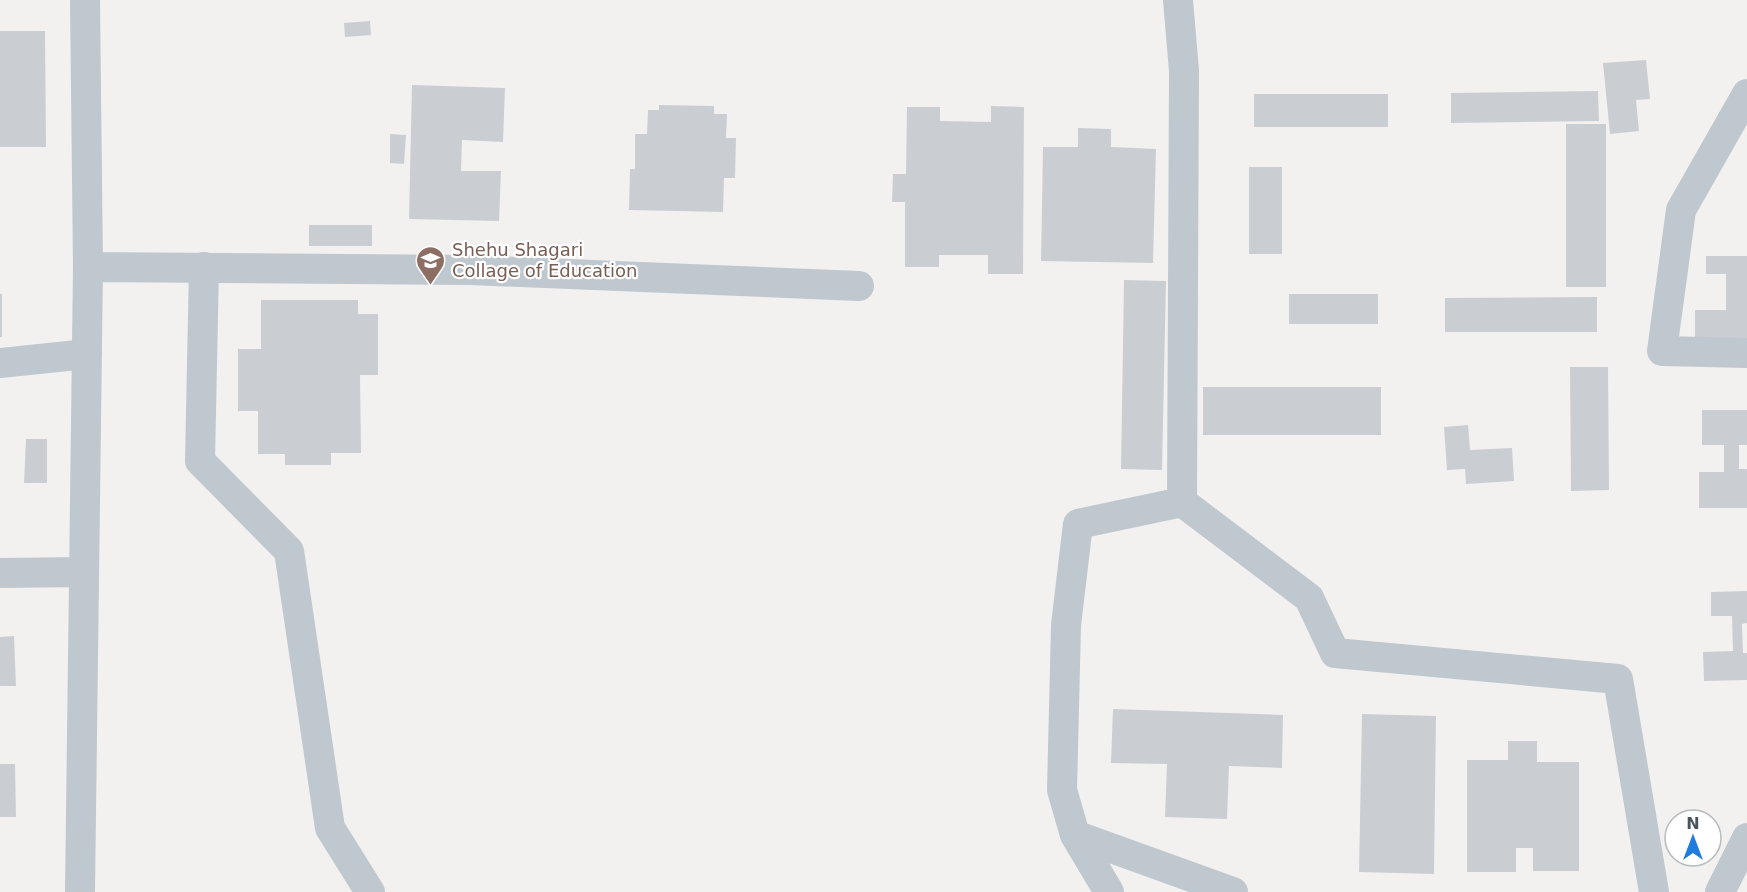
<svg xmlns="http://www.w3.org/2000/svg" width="1747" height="892" font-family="'DejaVu Sans',sans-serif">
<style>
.building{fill:#caced3}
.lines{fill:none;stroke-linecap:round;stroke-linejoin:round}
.minor{stroke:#bfc8ce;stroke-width:30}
.labels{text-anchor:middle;stroke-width:4.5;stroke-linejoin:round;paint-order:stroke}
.education-label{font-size:18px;fill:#785e54;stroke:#fff;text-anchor:start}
</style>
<rect width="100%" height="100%" fill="#f3f0f0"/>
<!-- building -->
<path class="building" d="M370,21L371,35L345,37L344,23Z
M0,31H45L46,147H0Z
M1646,60L1650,99L1636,100L1639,131L1610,134L1603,63Z
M412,85L505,88L503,142L462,140L461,171H501L499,221L409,219Z
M1598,91L1599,121L1451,123V93Z
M1254,94H1388V127H1254Z
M659,105L714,106V114H727L726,138H736L735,178H724L723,212L629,210L630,169H635V134H647L648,110H659Z
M991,106L1024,107L1023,274H988V255H939V267H905V202H892L893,174H906L907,107H940V121L991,122Z
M1566,124H1606V287H1566Z
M1078,128L1111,129V147L1156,149L1153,263L1041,261L1043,147H1078Z
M390,134L406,135L404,164L390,163Z
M1249,167H1282V254H1249Z
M309,225H372V246H309Z
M1706,256H1747V344L1695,345V310H1726V274H1706Z
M1124,280L1166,281L1162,470L1121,469Z
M0,294H2V337H0Z
M1289,294H1378V324H1289Z
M1597,297V332H1445V298Z
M261,300H358V314H378V375H360L361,453H331V465H285V454H258V411H238V349H261Z
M1570,367H1608L1609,490L1571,491Z
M1203,387H1381V435H1203Z
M1702,410H1747V445H1739V469H1747V508H1699V472H1724V445H1702Z
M1468,425L1470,450L1512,448L1514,481L1466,484L1465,469L1447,470L1444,427Z
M26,439H47V483H24Z
M1747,591V623L1742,624L1743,653H1747V680L1704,681L1703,652L1733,651L1732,616H1711V592Z
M14,636L16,686H0V637Z
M1113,709L1283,715L1282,768L1229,766L1227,819L1165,817L1167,764L1111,763Z
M1362,714L1436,716L1434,874L1359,872Z
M1508,741H1537V762H1579V871H1533V848H1516V872H1467V760H1508Z
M0,764H15L16,817H0Z"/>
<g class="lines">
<!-- minor -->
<path class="minor" d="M1178,0L1184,71L1182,502
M1747,94L1681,210L1662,351L1747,353
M88,267L470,270L859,286
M204,267L200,461L289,551L330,828L370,892
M0,363L87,354
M0,573L84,572
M1075,835L1233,892
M80,892L88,267L85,0
M1109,892L1075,835L1062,790L1066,625L1078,524L1182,502L1309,598L1335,653L1618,679L1654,892
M1720,892L1747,838"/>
</g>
<!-- icons -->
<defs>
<symbol id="school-pin" viewBox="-11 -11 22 30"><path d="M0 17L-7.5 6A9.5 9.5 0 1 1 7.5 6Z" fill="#8d6e63" stroke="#fff"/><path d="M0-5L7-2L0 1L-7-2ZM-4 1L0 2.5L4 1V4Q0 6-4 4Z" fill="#fff"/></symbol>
</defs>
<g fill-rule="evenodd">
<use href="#school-pin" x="414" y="244" width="33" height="45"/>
</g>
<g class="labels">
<!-- education labels -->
<g class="education-label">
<text x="452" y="256">Shehu Shagari<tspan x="452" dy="21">Collage of Education</tspan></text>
</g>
</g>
<!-- north arrow -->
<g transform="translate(1693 838)"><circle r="28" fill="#ffffff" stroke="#b6bbbe" stroke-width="1.5"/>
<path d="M0-4.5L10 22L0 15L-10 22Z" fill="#207cdd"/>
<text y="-9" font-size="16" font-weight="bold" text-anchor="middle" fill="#49555d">N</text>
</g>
</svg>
